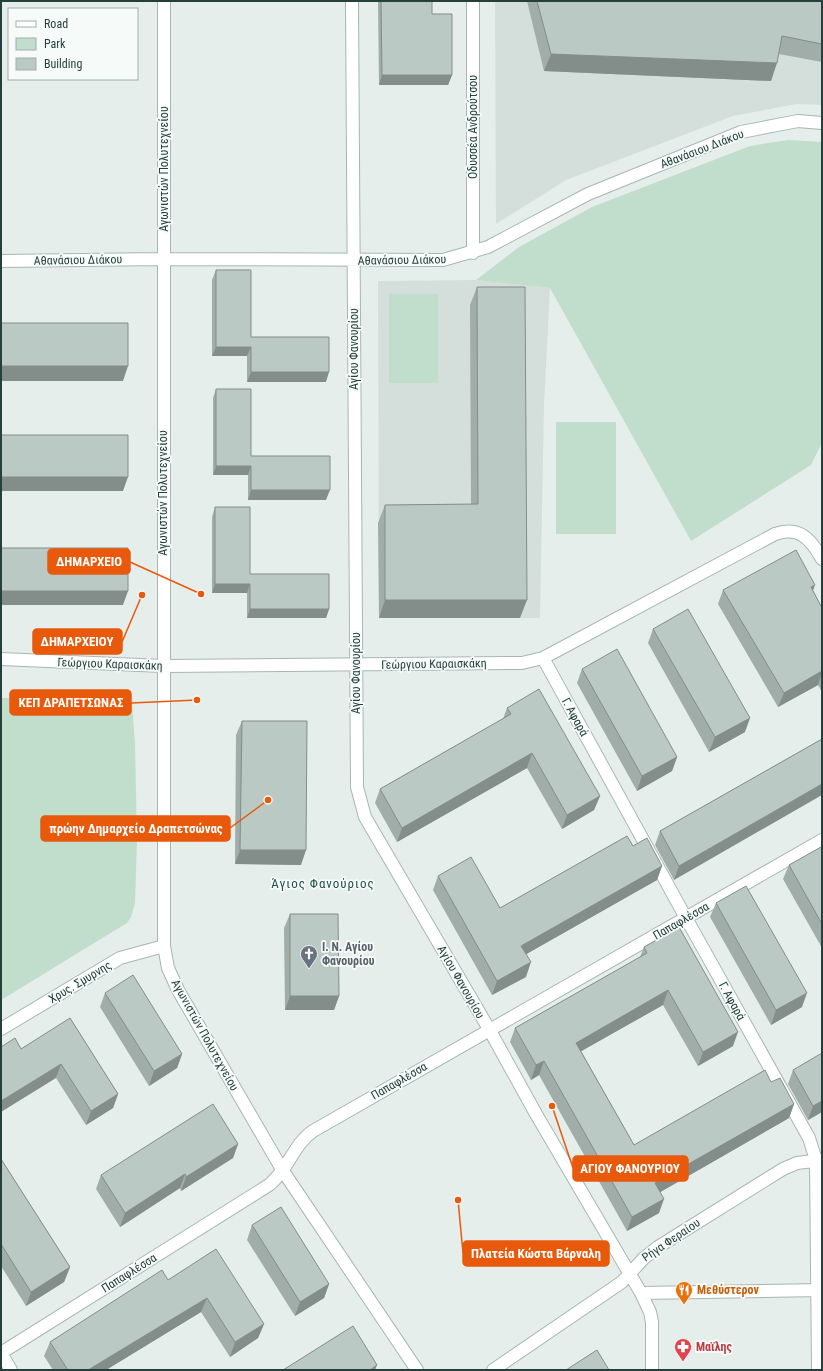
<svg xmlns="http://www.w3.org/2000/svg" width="823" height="1371" font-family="'Roboto Condensed',sans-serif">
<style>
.built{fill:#d4dedb}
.green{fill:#c0decb}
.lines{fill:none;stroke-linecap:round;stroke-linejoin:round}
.minor-casing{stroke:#a8b6b3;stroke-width:14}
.minor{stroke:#fff;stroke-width:12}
.wall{fill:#a1ada9}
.shaded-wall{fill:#838d8a}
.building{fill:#bbc9c5;stroke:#838d8a}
.labels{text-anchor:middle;stroke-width:3.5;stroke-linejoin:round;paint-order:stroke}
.street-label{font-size:12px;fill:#25403c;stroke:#f6fbf9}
.worship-label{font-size:12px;font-weight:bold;fill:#5b616d;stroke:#f6fbf9;text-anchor:start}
.food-label{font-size:12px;font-weight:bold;fill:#c56008;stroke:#f6fbf9;text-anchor:start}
.health-label{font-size:12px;font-weight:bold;fill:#be3a42;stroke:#f6fbf9;text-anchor:start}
.neighbourhood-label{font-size:13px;letter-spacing:1px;fill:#21524c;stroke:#f6fbf9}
.leader{fill:none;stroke:#e8590c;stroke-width:1.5}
.callout-dot{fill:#e8590c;stroke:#f6fbf9;stroke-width:1.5}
.callout{fill:#e8590c;stroke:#e8590c;stroke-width:1.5}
.callout-label{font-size:13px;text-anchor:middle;font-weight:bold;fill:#fff}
</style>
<rect width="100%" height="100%" fill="#e6eeeb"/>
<!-- built -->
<path class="built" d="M495,1H822V105L797,104L733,116L566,180L496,224Z
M476,280L550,288L544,404L540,618H379L378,281Z"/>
<!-- green -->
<path class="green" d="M788,140L822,142V443L811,465L691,541L550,288L476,280L519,247L592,207L750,146Z
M389,294H438V383H389Z
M556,422H616V534H556Z
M1,698L125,699L132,704L135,744L137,839L135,903L131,917L127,923L1,1000Z"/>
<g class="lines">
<defs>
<path id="minor" d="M164,1V946L168,968L178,990L283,1171L417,1370
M352,1L357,787L365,817L489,1029L536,1114L641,1293L650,1312L652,1322V1370
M473,1V253
M1,261L164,259L443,260L488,247L588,194L741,132L798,121L822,123
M543,658L686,918L809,1138L816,1160L818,1370
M1,659L163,666L522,663L543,658L775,534C799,526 810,538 822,559
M1,1029L120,958L164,946
M641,1293L822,1290
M1,1353L269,1185C288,1170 293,1145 313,1131L822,840
M1,1353L11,1370
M493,1370L622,1282L644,1258L658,1247L783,1169L797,1163L822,1160"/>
</defs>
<!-- minor casing -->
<use href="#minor" class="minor-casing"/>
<!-- minor -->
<use href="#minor" class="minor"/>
</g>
<!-- wall -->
<path class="wall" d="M378,1H432V14L452,75L448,85H379Z
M527,1H822V62L779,54L771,81L544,71Z
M216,270L251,337L326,382H247V356H212V280Z
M477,287L520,618H379L378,523L385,505L471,504L470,305Z
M216,389L251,456L326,500H248V475H213V398Z
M215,507L250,574L329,609L326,618H247V593H212V517Z
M723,590L813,591L822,608V692L818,685L778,707L718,604Z
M653,629L745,732L709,752L648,643Z
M582,669L677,757L672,771L637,791L577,683Z
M507,708L600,796L594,810L562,829L527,768L397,842L375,803L380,789L503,719Z
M242,721L301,865L235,864L236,735Z
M822,739L674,880L655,845L660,831Z
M633,846L662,866L657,880L526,954V977L492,995L433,890L438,876L500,908Z
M822,849V948L783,879L789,865Z
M716,903L802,1007L771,1025L710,917Z
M290,914L339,996L334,1010H285L284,928Z
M644,947L733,1046L698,1066L663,1005L581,1051L634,1145L771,1082L794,1104L789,1118L660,1192L659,1213L627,1231L539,1075L531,1080L510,1042L515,1028L640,957Z
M105,993L182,1054L177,1068L149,1086L100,1007Z
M70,1018L118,1094L113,1108L86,1125L56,1078Z
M793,1070L822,1112L808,1120L788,1084Z
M238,1144L233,1158L181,1191L180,1188L120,1227L96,1189L101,1175Z
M1,1159L70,1267L64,1282L26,1306L1,1266Z
M252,1225L329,1284L324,1298L295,1316L247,1240Z
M168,1280L264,1324L258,1338L230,1357L201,1312L106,1370H53L44,1356L50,1342Z"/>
<!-- shaded-wall -->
<path class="shaded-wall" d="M551,54L777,63L771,81L544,71Z
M382,75H452L448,85H379Z
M216,347H251L247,356H212Z
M1,366H128L123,381H1Z
M251,372H329L326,382H247Z
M216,466H251L248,475H213Z
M1,477H128L123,491H1Z
M251,490H330L326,500H248Z
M215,584H250L247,593H212Z
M815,585L810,599L811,587Z
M1,591H128L123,605H1Z
M385,600H527L520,618H379Z
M250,609H329L326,618H247Z
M822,671V673L818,685L778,707L784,693Z
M750,718L745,732L709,752L715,737Z
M532,753L527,768L397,842L402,828Z
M677,757L672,771L637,791L642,776Z
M822,784V795L674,880L679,866Z
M600,796L594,810L562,829L567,815Z
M240,850H306L301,865L235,864Z
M662,866L657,880L516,960L521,946Z
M531,962L526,977L492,995L497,981Z
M668,990L663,1005L571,1057L576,1043Z
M807,993L802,1007L771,1025L776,1010Z
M290,996H339L334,1010H285Z
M738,1032L733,1046L698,1066L703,1052Z
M182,1054L177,1068L149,1086L154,1071Z
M544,1061L539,1075L531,1080L536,1065Z
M61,1064L56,1078L1,1112V1101Z
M118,1094L113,1108L86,1125L91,1111Z
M822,1101V1112L808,1120L813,1106Z
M794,1104L789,1118L650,1198L655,1183Z
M238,1144L233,1158L181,1191L186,1177Z
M185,1174L180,1188L120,1227L125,1213Z
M664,1199L659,1213L627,1231L632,1217Z
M70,1267L64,1282L26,1306L31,1292Z
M329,1284L324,1298L295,1316L300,1302Z
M207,1298L201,1312L106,1370H88Z
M264,1324L258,1338L230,1357L235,1342Z
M377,1365L375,1370H370Z"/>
<!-- building -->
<path class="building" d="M381,1H432V14H452V75H382Z
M537,1H822V44L782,36L777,63L551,54Z
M216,270H251V337H329V372H251V347H216Z
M477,287H525L527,600H385V505L478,504Z
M1,323H128V366H1Z
M216,389H251V456H330V490H251V466H216Z
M1,435H128V477H1Z
M215,507H250V574H329V609H250V584H215Z
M1,548H128V591H1Z
M796,550L815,585L811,587L822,608V671L784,693L723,590Z
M688,609L750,718L715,737L653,629Z
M617,649L677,757L642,776L582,669Z
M539,689L600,796L567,815L532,753L402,828L380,789L511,714L507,708Z
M242,721H307L306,850H240Z
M822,739V784L679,866L660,831Z
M627,836L633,846L647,838L662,866L521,946L531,962L497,981L438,876L471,857L500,908Z
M821,847L822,849V924L789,865Z
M746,886L807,993L776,1010L716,903Z
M290,914H338L339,996H290Z
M679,927L738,1032L703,1052L668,990L576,1043L634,1145L765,1070L771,1082L780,1078L794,1104L655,1183L664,1199L632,1217L544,1061L536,1065L515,1028L647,953L644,947Z
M133,975L182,1054L154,1071L105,993Z
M70,1018L118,1094L91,1111L61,1064L1,1101V1047L15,1038L21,1049Z
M822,1053V1101L813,1106L793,1070Z
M213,1104L238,1144L186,1177L185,1174L125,1213L101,1175Z
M1,1159L70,1267L31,1292L1,1244Z
M281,1207L329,1284L300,1302L252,1225Z
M216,1249L264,1324L235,1342L207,1298L88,1370H68L50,1342L162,1270L168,1280Z
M353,1326L377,1365L370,1370H283Z
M597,1350L609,1370H566Z"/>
<!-- icons -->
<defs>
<symbol id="church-pin" viewBox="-11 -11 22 30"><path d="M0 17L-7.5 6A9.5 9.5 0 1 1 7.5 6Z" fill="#6b7280" stroke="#f6fbf9"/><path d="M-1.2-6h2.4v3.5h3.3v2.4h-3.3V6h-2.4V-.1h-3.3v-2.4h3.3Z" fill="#fff"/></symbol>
<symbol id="restaurant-pin" viewBox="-11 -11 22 30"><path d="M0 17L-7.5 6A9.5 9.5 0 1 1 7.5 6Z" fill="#e8710a" stroke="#f6fbf9"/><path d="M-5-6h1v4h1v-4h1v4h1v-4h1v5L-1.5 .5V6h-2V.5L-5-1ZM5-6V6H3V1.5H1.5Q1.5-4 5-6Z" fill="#fff"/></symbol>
<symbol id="pharmacy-pin" viewBox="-11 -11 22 30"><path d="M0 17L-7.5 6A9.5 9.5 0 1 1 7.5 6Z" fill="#e0444e" stroke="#f6fbf9"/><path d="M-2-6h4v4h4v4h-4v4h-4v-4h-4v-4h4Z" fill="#fff"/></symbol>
</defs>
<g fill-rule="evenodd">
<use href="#church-pin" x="299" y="944" width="20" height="27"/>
<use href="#restaurant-pin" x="674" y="1280" width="20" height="27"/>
<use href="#pharmacy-pin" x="673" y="1337" width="20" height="27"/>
</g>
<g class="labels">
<!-- street labels -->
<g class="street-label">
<text transform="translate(473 127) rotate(-90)" y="4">Οδυσσέα Ανδρούτσου</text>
<text transform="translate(702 149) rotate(-21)" y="4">Αθανάσιου Διάκου</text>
<text transform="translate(164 169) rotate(-90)" y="4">Αγωνιστών Πολυτεχνείου</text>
<text transform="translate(78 260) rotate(-1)" y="4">Αθανάσιου Διάκου</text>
<text transform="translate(402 260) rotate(-1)" y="4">Αθανάσιου Διάκου</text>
<text transform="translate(354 349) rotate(-90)" y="4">Αγίου Φανουρίου</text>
<text transform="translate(163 493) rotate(-90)" y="4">Αγωνιστών Πολυτεχνείου</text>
<text transform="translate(110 664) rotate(2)" y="4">Γεώργιου Καραισκάκη</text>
<text transform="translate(434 664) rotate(-1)" y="4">Γεώργιου Καραισκάκη</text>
<text transform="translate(356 673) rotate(-90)" y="4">Αγίου Φανουρίου</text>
<text transform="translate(575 717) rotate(61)" y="4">Γ. Αφαρά</text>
<text transform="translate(681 921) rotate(-30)" y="4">Παπαφλέσσα</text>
<text transform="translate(80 982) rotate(-31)" y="4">Χρυς. Σμυρνης</text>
<text transform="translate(461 982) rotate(60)" y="4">Αγίου Φανουρίου</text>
<text transform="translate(732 1001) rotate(61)" y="4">Γ. Αφαρά</text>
<text transform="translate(205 1035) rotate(61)" y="4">Αγωνιστών Πολυτεχνείου</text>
<text transform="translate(399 1081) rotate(-30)" y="4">Παπαφλέσσα</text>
<text transform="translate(671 1240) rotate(-34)" y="4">Ρήγα Φεραίου</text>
<text transform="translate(129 1273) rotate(-32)" y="4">Παπαφλέσσα</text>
</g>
<!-- worship labels -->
<g class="worship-label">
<text x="322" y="951">Ι. Ν. Αγίου<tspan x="322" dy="14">Φανουρίου</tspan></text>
</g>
<!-- food labels -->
<g class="food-label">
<text x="697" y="1294">Μεθύστερον</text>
</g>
<!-- health labels -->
<g class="health-label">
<text x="696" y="1351">Μαϊλης</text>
</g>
<!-- neighbourhood labels -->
<g class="neighbourhood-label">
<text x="323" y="888">Άγιος Φανούριος</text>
</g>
</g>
<!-- callouts -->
<path class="leader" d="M201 594L130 562M142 595L122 642M197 700L131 703M268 800L230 828M552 1106L573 1168M458 1200L463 1253"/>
<g class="callout-dot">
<circle cx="201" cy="594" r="4"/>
<circle cx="142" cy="595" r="4"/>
<circle cx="197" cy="700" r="4"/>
<circle cx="268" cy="800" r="4"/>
<circle cx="552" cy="1106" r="4"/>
<circle cx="458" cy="1200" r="4"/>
</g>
<g class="callout">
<rect x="48" y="549" width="82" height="25" rx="4"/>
<rect x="33" y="629" width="89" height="25" rx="4"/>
<rect x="10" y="690" width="121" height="25" rx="4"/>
<rect x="41" y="816" width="189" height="25" rx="4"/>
<rect x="573" y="1156" width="115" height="25" rx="4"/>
<rect x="463" y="1241" width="146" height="25" rx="4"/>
</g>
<g class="callout-label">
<text x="89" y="566">ΔΗΜΑΡΧΕΙΟ</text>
<text x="77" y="646">ΔΗΜΑΡΧΕΙΟΥ</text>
<text x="71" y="707">ΚΕΠ ΔΡΑΠΕΤΣΩΝΑΣ</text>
<text x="136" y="833">πρώην Δημαρχείο Δραπετσώνας</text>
<text x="630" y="1173">ΑΓΙΟΥ ΦΑΝΟΥΡΙΟΥ</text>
<text x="536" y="1258">Πλατεία Κώστα Βάρναλη</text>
</g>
<!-- border -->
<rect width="823" height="1371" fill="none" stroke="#25403c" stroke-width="4"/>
<!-- legend -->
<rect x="8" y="8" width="130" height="72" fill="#f6fbf9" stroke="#a2b0ad"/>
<rect x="16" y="21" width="20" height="6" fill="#ffffff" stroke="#a2b0ad"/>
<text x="44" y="28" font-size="12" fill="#25403c">Road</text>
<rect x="16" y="38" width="20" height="12" fill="#c0decb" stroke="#a2b0ad"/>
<text x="44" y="48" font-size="12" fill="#25403c">Park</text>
<rect x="16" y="58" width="20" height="12" fill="#bbc9c5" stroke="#a2b0ad"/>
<text x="44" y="68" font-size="12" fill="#25403c">Building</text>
</svg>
